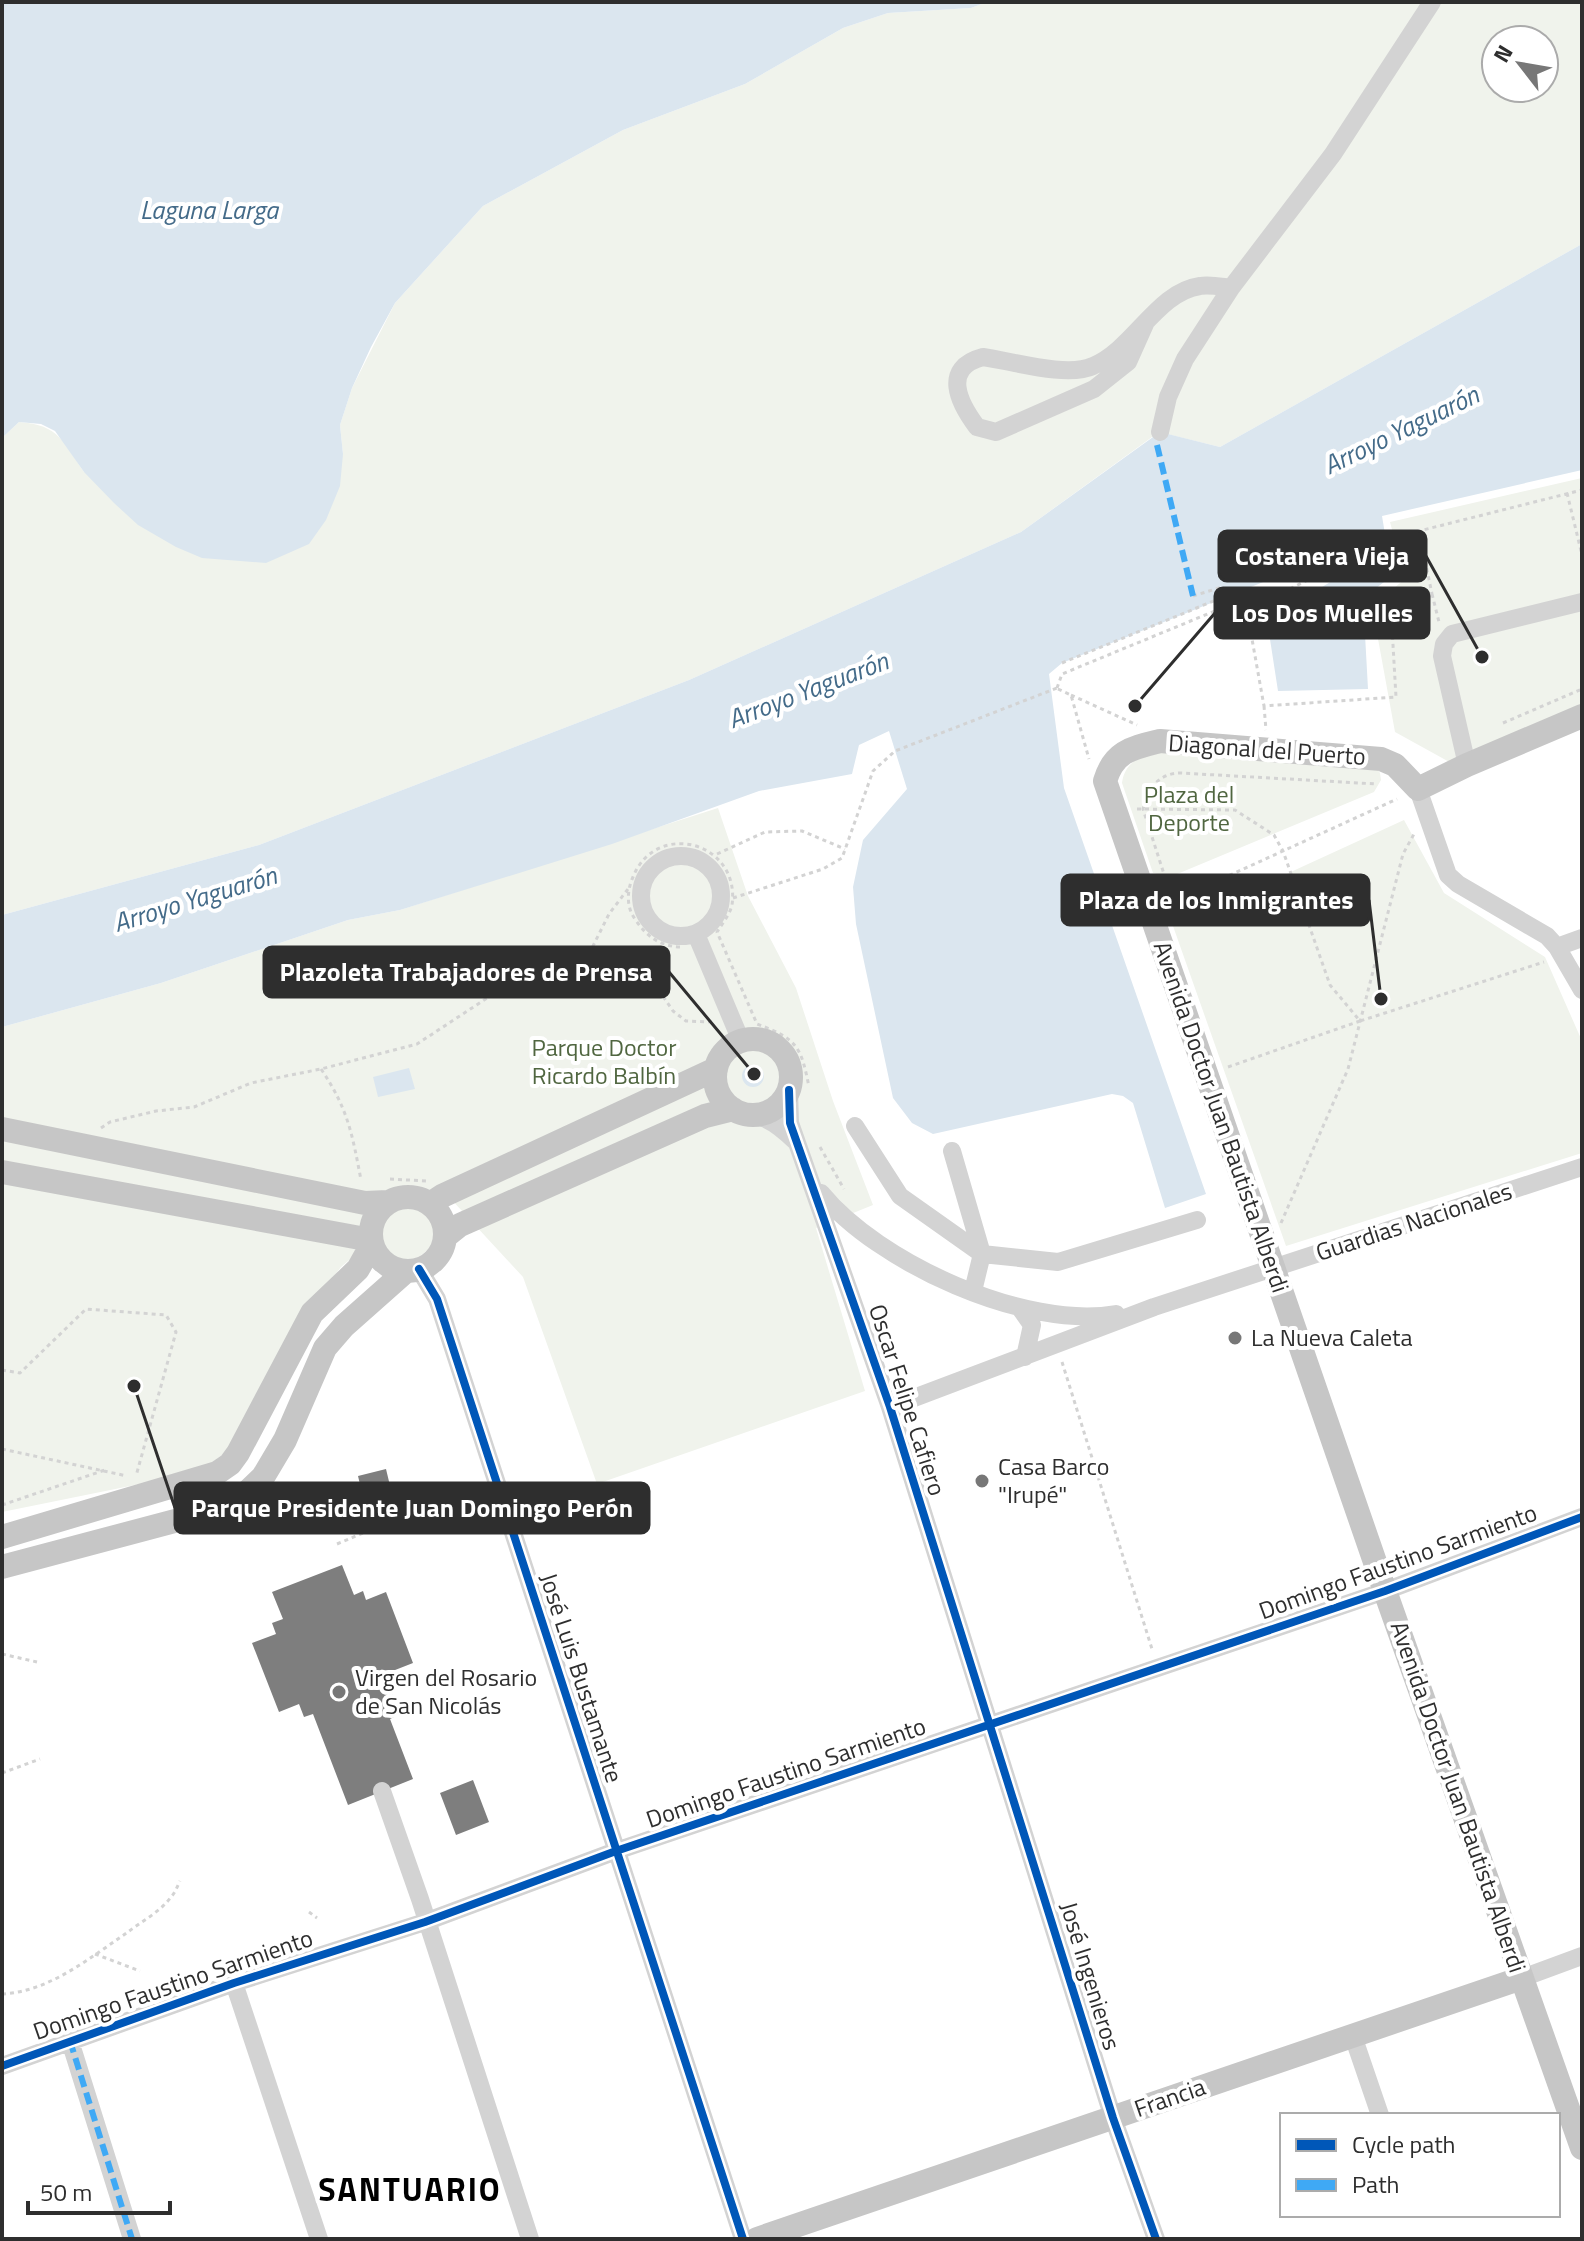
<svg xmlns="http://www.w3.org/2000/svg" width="1584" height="2241" font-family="'Titillium Web',sans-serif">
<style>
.green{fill:#f0f3ec;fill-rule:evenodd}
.water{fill:#dbe6ef}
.building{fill:#7e7e7e}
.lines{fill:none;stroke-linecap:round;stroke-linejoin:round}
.path{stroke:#d3d3d3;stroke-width:3;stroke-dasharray:4 4;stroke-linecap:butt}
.minor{stroke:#d3d3d3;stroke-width:18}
.major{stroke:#c6c6c6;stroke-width:24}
.quiet{stroke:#3fa9f5;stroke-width:6;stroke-dasharray:12 6;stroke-linecap:butt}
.cycleway-casing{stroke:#fff;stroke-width:13}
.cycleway{stroke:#0057b8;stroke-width:8}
.poi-dot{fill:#777;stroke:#fff;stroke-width:3}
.labels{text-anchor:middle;stroke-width:8;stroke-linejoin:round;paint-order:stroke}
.street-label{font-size:24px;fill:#2e2e2e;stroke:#fff}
.park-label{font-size:24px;fill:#506640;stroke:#fff}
.poi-label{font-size:24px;fill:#2e2e2e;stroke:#fff;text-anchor:start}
.water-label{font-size:26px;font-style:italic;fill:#446b89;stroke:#fff}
.district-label{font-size:32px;font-weight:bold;letter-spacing:2px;fill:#000;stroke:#fff}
.leader{fill:none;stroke:#2e2e2e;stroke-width:3}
.callout-dot{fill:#2e2e2e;stroke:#fff;stroke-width:3}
.callout{fill:#2e2e2e;stroke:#2e2e2e;stroke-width:3}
.callout-label{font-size:26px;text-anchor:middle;font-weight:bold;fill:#fff}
</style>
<rect width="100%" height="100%" fill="#fff"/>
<!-- green -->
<path class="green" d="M987,2H1582V244L1220,447L1159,432L1021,532L689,680L259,845L2,915V438L19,422C60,425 63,442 84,472L343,454L340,425L352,388L395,303L483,206L623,130L745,84L843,28L888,13L971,8ZM1496,40H1544V88H1496Z
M1582,478V708L1453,764L1395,732L1372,606L1405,579L1390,522Z
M1160,752L1375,766L1380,773L1381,780L1374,792L1170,877L1153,873L1122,783C1125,761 1141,756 1160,752Z
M718,808L748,896L796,988L833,1101L873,1205L816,1228L865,1391L597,1484L523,1277L438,1185L415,1204C470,1229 400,1296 379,1235L341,1267L315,1301L230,1449L199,1472L2,1512V1027L161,983L348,920L400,910Z
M1404,820L1444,893L1545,957L1582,1041V1153L1286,1246L1173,926Z"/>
<!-- water -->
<path class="water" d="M2,2H987L971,8L888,13L843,28L745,84L623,130L483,206L395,303L371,347L352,388L340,425L343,454L340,486L326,520L309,544L266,563L202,558L176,547L138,525L114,503L84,472L55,431L41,424L19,422L2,438Z
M1582,244V470L1382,516L1392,576L1363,598L1368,689L1278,691L1267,620L1332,581L1323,558L1062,663L1049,674L1064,788L1206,1194L1165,1208L1133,1103L1123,1096L1112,1094L933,1134L912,1123L893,1098L856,924L853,887L863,840L907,789L889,731L859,745L852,774L759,791L612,844L400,910L348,920L161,983L2,1027V915L259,845L689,680L1021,532L1160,432L1220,447Z
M742 1076a11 11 0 1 1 22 0a11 11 0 1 1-22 0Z
M409,1068L415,1089L378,1097L373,1077Z"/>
<!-- building -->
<path class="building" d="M386,1469L392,1494L364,1501L358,1476Z
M445,1491L453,1516L400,1533L392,1507Z
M342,1565L354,1595L363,1591L366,1600L386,1592L413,1663L390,1672L396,1687L391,1689L400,1714L390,1719L413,1779L348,1805L313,1714L304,1717L299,1704L279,1712L252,1643L276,1634L272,1623L283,1619L272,1592Z
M473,1780L489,1822L456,1835L440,1793Z"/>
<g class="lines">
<!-- path -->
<path class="path" d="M1567,493L1582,555
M1432,594L1439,622
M1193,596L1222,587L1226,598
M1247,610L1320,574
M1062,663L1243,589L1264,706L1396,697L1391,610L1432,594L1419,531L1582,490
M1057,688L1062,674L1244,599
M1058,689L1071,695L1089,759
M1071,695L1137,725
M1264,706L1266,730
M1503,723L1582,689
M1137,809L1235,810L1274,835L1283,851L1330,985L1360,1021L1544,962
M717,854L765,832L802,831L845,849
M733,898L823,869L842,858L873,771L895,751L1057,688
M1171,902L1397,799
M1173,902L1143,809C1148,788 1159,773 1181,773L1377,784
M680,947C659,946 646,936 635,919C626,907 627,890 633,877C656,819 741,842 732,905C730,914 722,924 717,932L757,1024C797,1039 801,1046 809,1087
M589,954L609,914L628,889
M1228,1067L1360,1021
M321,1069C348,1109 352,1133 361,1180
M101,1128L110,1122L156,1111L194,1107L251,1083L321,1069L417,1044L507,985L584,955L604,953L628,959L648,974L673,1011L686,1021L712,1022
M820,1147L844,1189
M390,1179L426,1181
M1281,1223L1348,1069L1403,854L1414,834
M1062,1362L1152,1649
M2,1370L20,1373L86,1309L166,1315L176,1332L136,1476
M2,1449L127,1476
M2,1505L105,1470
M337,1544L396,1519
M2,1654L37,1662
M2,1773L40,1759
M309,1912L317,1918
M95,1954L140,1971
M2,1994C49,1992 91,1957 128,1932C142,1921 160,1912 171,1897C175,1893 177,1887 180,1881"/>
<!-- minor -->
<path class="minor" d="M1145,324L1128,362L1094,389L996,432L977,427C959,403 941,368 983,357C1012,361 1067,378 1093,366C1134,349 1157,292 1200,286C1210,284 1222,287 1231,288
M1160,432L1168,397L1185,359L1231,288L1333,154L1432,2
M1467,765L1442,656L1444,644L1452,634L1582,602
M1418,789L1448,875L1458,884L1547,936L1557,947L1582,990
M641 896a40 40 0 1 1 80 0a40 40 0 1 1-80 0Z
M696,934L741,1041
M1557,947L1582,938
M789,1090L790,1123L890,1407L1113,2118L1156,2239
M751,1115C768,1116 783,1129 795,1141
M855,1126L900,1196L982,1254L952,1151
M821,1193C878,1263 1026,1330 1116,1314
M419,1269L437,1299L743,2239
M973,1291L982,1254L1058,1262L1197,1220
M1020,1308L1032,1325L1025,1357
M890,1407L1154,1307L1582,1167
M382,1791L420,1899L530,2239
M1522,1978L1582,1956
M234,1983L319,2239
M1353,2036L1380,2115
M70,2041L132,2239
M2,2066L234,1983L425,1922L616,1851L1385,1591L1582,1517"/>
<!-- major -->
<path class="major" d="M1582,716L1467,765L1418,789L1395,765L1381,759L1160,741C1132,748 1114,751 1105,781L1385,1591L1582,2148
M715 1077a38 38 0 1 1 76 0a38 38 0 1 1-76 0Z
M2,1129L365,1203L388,1202
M2,1172L371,1240
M371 1234a37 37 0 1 1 74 0a37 37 0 1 1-74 0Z
M430,1204L442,1196L716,1069
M445,1237L460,1225L705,1116L733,1109
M2,1537L217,1473L230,1464L238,1453L312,1313L358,1269L372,1244
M2,1567L205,1513L239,1500L263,1477L285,1440L325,1348L344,1326L406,1271
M757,2239L1522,1978"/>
<!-- quiet -->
<path class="quiet" d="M1157,445L1193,596
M70,2041L132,2239"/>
<defs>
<path id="cycleway" d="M789,1090L790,1123L890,1407L1113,2118L1156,2239
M419,1269L437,1299L743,2239
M2,2066L234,1983L425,1922L616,1851L1385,1591L1582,1517"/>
</defs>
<!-- cycleway casing -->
<use href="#cycleway" class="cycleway-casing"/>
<!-- cycleway -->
<use href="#cycleway" class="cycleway"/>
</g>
<!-- markers -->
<g class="poi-dot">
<circle cx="1235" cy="1338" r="8"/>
<circle cx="982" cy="1481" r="8"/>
<circle cx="339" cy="1692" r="8"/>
</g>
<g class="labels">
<!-- street labels -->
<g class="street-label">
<text transform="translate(1267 750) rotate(4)" y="8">Diagonal del Puerto</text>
<text transform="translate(1221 1117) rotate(71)" y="8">Avenida Doctor Juan Bautista Alberdi</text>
<text transform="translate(1414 1222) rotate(-18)" y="8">Guardias Nacionales</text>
<text transform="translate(907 1400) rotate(72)" y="8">Oscar Felipe Cafiero</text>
<text transform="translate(1398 1562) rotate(-20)" y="8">Domingo Faustino Sarmiento</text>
<text transform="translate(581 1678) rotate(72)" y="8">José Luis Bustamante</text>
<text transform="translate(786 1773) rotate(-19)" y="8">Domingo Faustino Sarmiento</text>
<text transform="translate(1458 1797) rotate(71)" y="8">Avenida Doctor Juan Bautista Alberdi</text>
<text transform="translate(1090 1976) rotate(73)" y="8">José Ingenieros</text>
<text transform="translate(173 1985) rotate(-19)" y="8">Domingo Faustino Sarmiento</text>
<text transform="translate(1170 2098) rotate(-19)" y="8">Francia</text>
</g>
<!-- park labels -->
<g class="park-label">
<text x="1189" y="803">Plaza del<tspan x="1189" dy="28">Deporte</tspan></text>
<text x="604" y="1056">Parque Doctor<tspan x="604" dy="28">Ricardo Balbín</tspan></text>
</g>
<!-- poi labels -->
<g class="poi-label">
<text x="1251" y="1346">La Nueva Caleta</text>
<text x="998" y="1475">Casa Barco<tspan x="998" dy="28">"Irupé"</tspan></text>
<text x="355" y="1686">Virgen del Rosario<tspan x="355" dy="28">de San Nicolás</tspan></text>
</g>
<!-- water labels -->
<g class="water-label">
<text x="209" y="219">Laguna Larga</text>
<text transform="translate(1401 430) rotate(-26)" y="9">Arroyo Yaguarón</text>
<text transform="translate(808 690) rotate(-21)" y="9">Arroyo Yaguarón</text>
<text transform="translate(195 899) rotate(-17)" y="9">Arroyo Yaguarón</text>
</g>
<!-- district labels -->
<g class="district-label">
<text x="410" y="2201">SANTUARIO</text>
</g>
</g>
<!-- callouts -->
<path class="leader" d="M1482 657L1426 556M1135 706L1215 613M1381 999L1369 900M754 1074L669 972M134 1386L175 1508"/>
<g class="callout-dot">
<circle cx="1482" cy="657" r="8"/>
<circle cx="1135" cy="706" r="8"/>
<circle cx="1381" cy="999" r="8"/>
<circle cx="754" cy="1074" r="8"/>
<circle cx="134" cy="1386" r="8"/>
</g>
<g class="callout">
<rect x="1219" y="531" width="207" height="50" rx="8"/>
<rect x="1215" y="588" width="214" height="50" rx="8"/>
<rect x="1062" y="875" width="307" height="50" rx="8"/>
<rect x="264" y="947" width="405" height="50" rx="8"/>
<rect x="175" y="1483" width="474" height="50" rx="8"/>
</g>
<g class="callout-label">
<text x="1322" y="565">Costanera Vieja</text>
<text x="1322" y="622">Los Dos Muelles</text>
<text x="1216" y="909">Plaza de los Inmigrantes</text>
<text x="466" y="981">Plazoleta Trabajadores de Prensa</text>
<text x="412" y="1517">Parque Presidente Juan Domingo Perón</text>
</g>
<!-- border -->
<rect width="1584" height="2241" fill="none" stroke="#2e2e2e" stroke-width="8"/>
<!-- legend -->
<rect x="1280" y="2113" width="280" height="104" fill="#ffffff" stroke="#ababab" stroke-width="2"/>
<rect x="1296" y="2139" width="40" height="12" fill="#0057b8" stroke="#ababab" stroke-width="2"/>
<text x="1352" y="2153" font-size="24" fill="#2e2e2e">Cycle path</text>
<rect x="1296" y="2179" width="40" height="12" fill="#3fa9f5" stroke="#ababab" stroke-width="2"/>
<text x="1352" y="2193" font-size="24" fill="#2e2e2e">Path</text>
<!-- north arrow -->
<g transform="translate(1520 64) rotate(301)"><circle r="38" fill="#ffffff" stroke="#ababab" stroke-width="2"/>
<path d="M0-6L14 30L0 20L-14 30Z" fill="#777777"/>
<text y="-12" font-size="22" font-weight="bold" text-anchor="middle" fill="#2e2e2e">N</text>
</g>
<!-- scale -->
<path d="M28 2201v12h142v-12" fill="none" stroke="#2e2e2e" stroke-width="4"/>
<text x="40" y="2201" font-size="24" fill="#2e2e2e" stroke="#ffffff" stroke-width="6" paint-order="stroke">50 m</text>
</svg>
